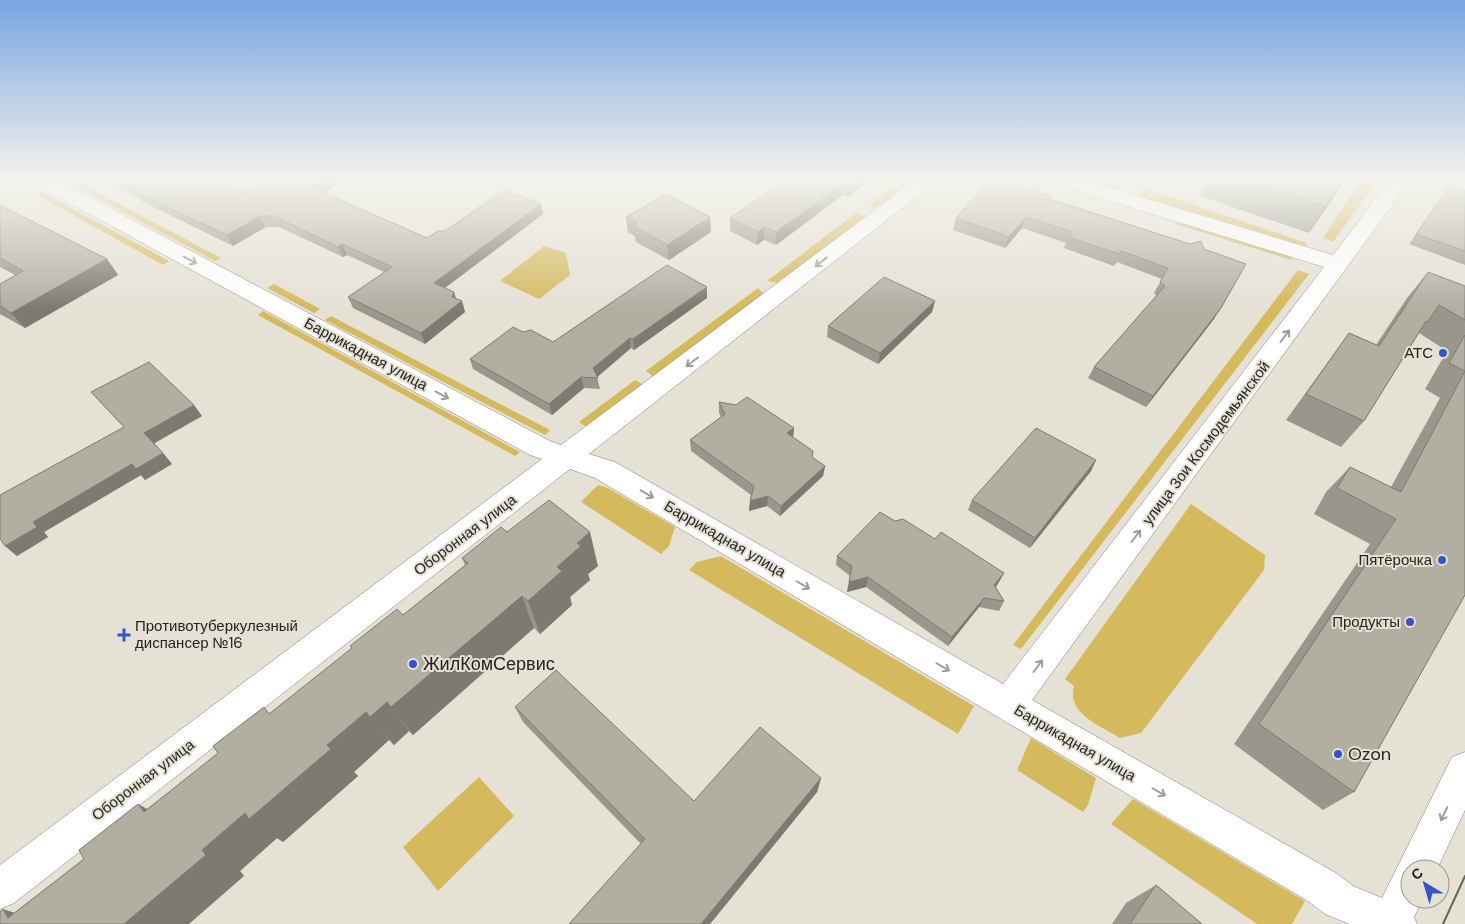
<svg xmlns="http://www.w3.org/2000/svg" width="1465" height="924" font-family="'DM Sans',sans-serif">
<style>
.green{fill:#d5b95d}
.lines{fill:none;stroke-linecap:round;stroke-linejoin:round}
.minor-casing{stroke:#807d72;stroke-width:1}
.minor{fill:#fff;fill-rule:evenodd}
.tram{stroke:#66645d;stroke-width:2}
.wall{fill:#99968b}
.shaded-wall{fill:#7d7a71}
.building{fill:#b2aea2;stroke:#7d7a71}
.oneway{stroke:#9c9c9a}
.poi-dot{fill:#3455c6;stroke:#e5e1d5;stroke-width:2}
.labels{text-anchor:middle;stroke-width:4;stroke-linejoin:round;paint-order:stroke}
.poi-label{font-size:15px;fill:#24231e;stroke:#e5e1d5;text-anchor:end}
.street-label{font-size:15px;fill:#24231e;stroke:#e5e1d5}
.near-poi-label{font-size:18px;fill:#24231e;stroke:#e5e1d5;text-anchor:start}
</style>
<rect width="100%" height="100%" fill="#e5e1d5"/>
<!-- green -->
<path class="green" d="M904,179H916L877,209L869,205Z
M1080,179H1118L1124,181L1117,190Z
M1362,179H1378L1333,242L1323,238Z
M76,181L221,258L215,261L72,185Z
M1143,188L1307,243L1305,246L1138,196Z
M42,192L169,261L163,265L37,195Z
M856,213L865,217L779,283L767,281Z
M1176,222L1293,257L1291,260L1175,224Z
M544,246L566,253L570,275L539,299L500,281Z
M1298,270L1309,274L1021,649L1013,645Z
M274,284L320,309L314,313L267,288Z
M758,288L764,294L654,377L646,371Z
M263,311L520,452L515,456L258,315Z
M331,316L550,430L545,435L325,320Z
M635,380L644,385L588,428L579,422Z
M598,485L608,488L675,527L669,546L661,554L581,502Z
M1191,504L1265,555L1264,570L1141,733L1120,738C1100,726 1066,713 1074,686L1065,679Z
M721,556L974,706L958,734L689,570L697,562Z
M1031,738L1096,778L1088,805L1083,812L1017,770Z
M479,777L514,816L438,891L403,847Z
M1133,799L1305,901L1292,924H1257L1111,824Z"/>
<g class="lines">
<defs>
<path id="minor" d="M30,179H55L550,441L561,445L916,179H939L589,454L615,462L1003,684L1324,267L1052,183L1049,179H1081L1333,255L1391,179H1411L1032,700L1336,873L1353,886L1382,898L1452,757L1465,752V810L1437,869H1410V899H1423L1414,917L1417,924H1349L1325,914L1308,901L595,478L570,469L14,903L0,909V865L542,459L530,455L33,183Z"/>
</defs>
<!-- minor casing -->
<use href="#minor" class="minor-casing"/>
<!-- minor -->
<use href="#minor" class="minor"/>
<!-- tram -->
<path class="tram" d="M1443,924L1465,876"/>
</g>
<!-- wall -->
<path class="wall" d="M101,179H204L222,187L243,193H324L427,238L445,231L543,214L445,288L454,292L456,299L462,301L465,312L425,344L353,308L348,297L384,272L347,255L343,257L279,227H266L233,246L141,201L139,198Z
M872,179L848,197L843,195L776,245L764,240L757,245L730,231V218L788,184Z
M1164,179H1185L1168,180Z
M1209,179H1346L1309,233L1200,196Z
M1450,185L1465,190V265L1409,244Z
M1040,193L1050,199L1190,244L1214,319L1146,407L1088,378L1094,367L1157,296L1154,293L1162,279L1117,262L1114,266L1064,248L1066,243L1022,228L1005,248L953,230L956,218Z
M0,205L107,259L118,275L25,328L0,314V284L15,275L0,267Z
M626,217H710L711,232L669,260L636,242L635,236L628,233Z
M1428,272L1465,286V595L1354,792L1323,810L1234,744L1370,544L1314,514L1326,492L1350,467L1391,487L1440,398L1425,389L1447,351L1419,333L1364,421L1341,447L1286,420L1349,333L1376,345L1407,298Z
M707,287V298L634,350L631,348L597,377L600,389L584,388L552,415L473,369L470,359L523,332L553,342Z
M935,301L932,312L878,364L827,337L828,326Z
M91,392L202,416L154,443L172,464L145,480L141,475L44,532L48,537L17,556L5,546L124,427Z
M719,402L794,428L793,437L812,458L825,466L823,476L780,516L767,506L749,511L751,495L691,451L690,440L721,417L719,413Z
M1096,460L1091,471L1030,548L968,510L972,500Z
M895,521L935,539L1004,573L999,582L996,587L1004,601L999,611L979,607L948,646L866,587L847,592L850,576L836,565L837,556Z
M462,558L598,566L588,574L590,580L570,597L572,605L540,634L534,628L413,735L409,731L394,745L389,740L354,772L358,776L283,842L277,838L240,871L244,876L14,913L84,859L138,804L147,809L270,713L403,615L465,565Z
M515,707L694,801L821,778L817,792L710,924H569L641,844L523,722Z
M1156,885L1202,924H1112L1126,903Z"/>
<!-- shaded-wall -->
<path class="shaded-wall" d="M325,179H347L316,198L311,187Z
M856,179H872L848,197L849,184Z
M1344,179H1346L1309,233L1325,206Z
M845,182L843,195L776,245V232Z
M541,204L543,214L438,293L434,283Z
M260,216L266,227L233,246L227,235Z
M710,217L711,232L669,260L667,245Z
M1026,217L1022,228L1005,248L1009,237Z
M764,227V240L757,245L758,232Z
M342,244L347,255L343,257L338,247Z
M107,259L118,275L25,328L11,313Z
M707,287V298L634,350L633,339Z
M454,292L457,303L462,301L465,312L425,344L421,333L452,297Z
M935,301L932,312L878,364L880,353Z
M1221,308L1214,319L1146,407L1153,396Z
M630,338L631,348L595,379L593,368Z
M581,377L584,388L552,415L549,404Z
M194,405L202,416L153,444L144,433Z
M794,428L793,438L787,433Z
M163,453L172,464L145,480L141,475L44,532L48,537L17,556L5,546L33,522L132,464Z
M1096,460L1091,471L1030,548L1035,538Z
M825,466L823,476L780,516L781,506Z
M768,496L767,506L749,511L750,501Z
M590,532L598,566L588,574L590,580L570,597L572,605L540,634L528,601L577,543Z
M1004,573L999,582L990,594L994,585Z
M868,577L866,587L847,592L849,582Z
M522,596L534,628L413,735L391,707Z
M984,598L979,607L948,646L952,637Z
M387,702L409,731L394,745L370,717Z
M366,712L389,740L354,772L358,776L283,842L277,838L240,871L244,876L189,924H124L202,850Z
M821,778L817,792L710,924H701Z
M138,804L179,828L144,812Z
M3,909L48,924L8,918Z"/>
<!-- building -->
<path class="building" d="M115,179H204L222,187L226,186L243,193L268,179H325L311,187L427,238L438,231H445L504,190L541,204L434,283L454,292L452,297L462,301L421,333L348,297L392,267L342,244L338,247L274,216H260L227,235L134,191L135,189Z
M794,179H856L849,184L845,182L776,232L764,227L758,232L730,218L783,182L788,184Z
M991,179H999L1027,189L1038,186L1040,193L1051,196L1050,199L1190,244L1201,241L1204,249L1246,264L1221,308L1153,396L1094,367L1165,286L1160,282L1168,268L1121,251L1119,254L1069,237L1072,232L1026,217L1009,237L956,218Z
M1241,179H1344L1325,206Z
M1450,185L1465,190V251L1416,234Z
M666,194L710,217L667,245L634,226L638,223L626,217Z
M0,205L107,259L11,313L0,306V284L23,271L0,258Z
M667,265L707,287L633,339L630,338L593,368L598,378L581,377L549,404L470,359L513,327L523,332L531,330L553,342Z
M1428,272L1465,286V320L1439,305L1427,323L1426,321L1364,421L1306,394L1349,333L1379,346Z
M884,277L935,301L880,353L828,326Z
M1465,335V595L1354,792L1259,724L1396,519L1337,488L1350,467L1401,492L1465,371L1449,363Z
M149,362L194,405L144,433L163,453L136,469L132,464L33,522L37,527L5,546L0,539V495L124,427L91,392Z
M747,397L794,428L787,433L813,451L812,457L825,466L781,506L768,496L750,501L754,486L690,440L725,414L719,402L736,405Z
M1036,428L1096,460L1035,538L972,500Z
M549,500L590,532L577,543L581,546L557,567L562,571L528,601L522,596L391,707L387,702L370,717L366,712L327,745L331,749L249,819L245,813L202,850L206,855L124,924H0V912L3,909L8,918L84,859L79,850L138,804L144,812L218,753L213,746L264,707L269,714L352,648L350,646L397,609L403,615L468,563L462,558L501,527L507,532Z
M880,512L895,521L903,519L935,539L941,532L1004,573L994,585L1004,601L984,598L952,637L868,577L849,582L852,566L837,556Z
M556,670L694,801L760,727L821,778L701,924H569L645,839L515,707Z
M1156,885L1202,924H1130Z"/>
<!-- one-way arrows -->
<defs><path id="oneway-shaft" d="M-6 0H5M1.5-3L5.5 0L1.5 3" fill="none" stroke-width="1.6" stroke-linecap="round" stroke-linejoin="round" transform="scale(1.25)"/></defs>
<g class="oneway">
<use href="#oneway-shaft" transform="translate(190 260) rotate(28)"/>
<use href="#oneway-shaft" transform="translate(821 262) rotate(142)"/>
<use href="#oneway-shaft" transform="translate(1285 336) rotate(-53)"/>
<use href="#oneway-shaft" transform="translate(692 362) rotate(143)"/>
<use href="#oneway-shaft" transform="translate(442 395) rotate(28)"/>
<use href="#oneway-shaft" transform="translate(647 494) rotate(30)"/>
<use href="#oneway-shaft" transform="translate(1136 536) rotate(-53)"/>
<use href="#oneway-shaft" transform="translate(803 585) rotate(30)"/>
<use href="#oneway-shaft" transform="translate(1038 666) rotate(-53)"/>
<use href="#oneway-shaft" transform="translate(943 667) rotate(30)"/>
<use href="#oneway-shaft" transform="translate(1159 792) rotate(30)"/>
<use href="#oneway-shaft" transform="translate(1444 814) rotate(116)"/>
</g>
<!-- sky -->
<linearGradient id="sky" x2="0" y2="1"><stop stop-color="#79a5e2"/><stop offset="0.58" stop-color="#f3f2ec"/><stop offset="1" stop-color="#f3f2ec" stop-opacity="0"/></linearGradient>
<rect width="1465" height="309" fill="url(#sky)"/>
<!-- markers -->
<g class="poi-dot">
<circle cx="1443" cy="353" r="5"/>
<circle cx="1442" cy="560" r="5"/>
<circle cx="1410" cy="622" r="5"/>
<path d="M121.5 627.5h5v5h5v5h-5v5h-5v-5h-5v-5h5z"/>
<circle cx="413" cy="664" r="5"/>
<circle cx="1338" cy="754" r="5"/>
</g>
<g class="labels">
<!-- poi labels -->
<g class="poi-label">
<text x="1433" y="358">АТС</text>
<text x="1432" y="565">Пятёрочка</text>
<text x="1400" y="627">Продукты</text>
<text x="135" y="631" text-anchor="start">Противотуберкулезный<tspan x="135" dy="17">диспансер №16</tspan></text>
</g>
<!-- street labels -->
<g class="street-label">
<text transform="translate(366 354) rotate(28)" y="5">Баррикадная улица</text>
<text transform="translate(1206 443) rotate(-53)" y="5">улица Зои Космодемьянской</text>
<text transform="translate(465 535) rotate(-37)" y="5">Оборонная улица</text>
<text transform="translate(725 539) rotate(30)" y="5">Баррикадная улица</text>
<text transform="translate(1075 743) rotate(30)" y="5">Баррикадная улица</text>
<text transform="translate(143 780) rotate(-37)" y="5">Оборонная улица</text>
</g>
<!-- near-poi labels -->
<g class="near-poi-label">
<text x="423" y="670">ЖилКомСервис</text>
<text x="1348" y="760">Ozon</text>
</g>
</g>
<!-- north arrow -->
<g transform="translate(1425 884) rotate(322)"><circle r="24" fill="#e5e1d5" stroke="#98958c"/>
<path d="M0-4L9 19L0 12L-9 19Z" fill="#3455c6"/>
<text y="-8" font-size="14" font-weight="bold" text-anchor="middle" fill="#24231e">С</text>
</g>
</svg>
